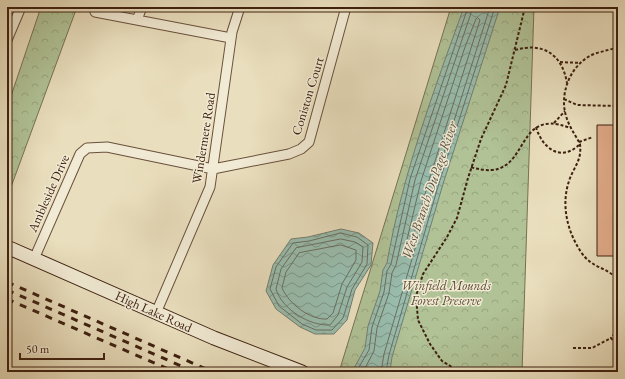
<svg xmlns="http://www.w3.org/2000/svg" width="625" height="379" font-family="'EB Garamond',serif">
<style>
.park{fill:url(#park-crowns);stroke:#777153}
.water{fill:url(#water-waves);stroke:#747e6e}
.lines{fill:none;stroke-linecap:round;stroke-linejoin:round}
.shore{stroke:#6b6e5e;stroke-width:1}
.building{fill:#dfa987;stroke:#3e2010}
.street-casing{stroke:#69503b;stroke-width:11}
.secondary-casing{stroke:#3e2010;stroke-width:15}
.path{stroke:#3e2010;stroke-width:2;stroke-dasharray:3 2;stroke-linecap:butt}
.street{stroke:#f1ead4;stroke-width:9}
.secondary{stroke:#f1ead4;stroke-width:13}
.rail{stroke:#3e2010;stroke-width:3;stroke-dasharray:7 7;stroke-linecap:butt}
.labels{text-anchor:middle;stroke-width:3;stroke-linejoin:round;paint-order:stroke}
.street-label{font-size:13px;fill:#3e2010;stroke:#f1ead4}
.park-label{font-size:13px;font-style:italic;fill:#5a4832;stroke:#f1ead4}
.water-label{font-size:14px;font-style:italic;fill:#594f3f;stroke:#f1ead4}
</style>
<defs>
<pattern id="park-crowns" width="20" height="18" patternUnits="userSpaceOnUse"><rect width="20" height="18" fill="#b0c296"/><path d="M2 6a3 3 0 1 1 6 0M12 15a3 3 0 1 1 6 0" fill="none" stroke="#98a680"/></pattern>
<pattern id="water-waves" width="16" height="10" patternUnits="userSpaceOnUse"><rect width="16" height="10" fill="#98bcad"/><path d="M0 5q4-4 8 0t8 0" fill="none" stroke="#7d988b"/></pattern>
</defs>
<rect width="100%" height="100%" fill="#e9debd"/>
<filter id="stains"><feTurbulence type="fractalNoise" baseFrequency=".005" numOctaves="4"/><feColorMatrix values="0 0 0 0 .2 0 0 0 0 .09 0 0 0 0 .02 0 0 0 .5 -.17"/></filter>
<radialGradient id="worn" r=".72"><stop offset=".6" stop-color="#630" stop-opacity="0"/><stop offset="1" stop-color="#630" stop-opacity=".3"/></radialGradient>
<!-- park -->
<path class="park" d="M41,7H77L7,198V108Z
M451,7H534L522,372H339Z"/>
<!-- water -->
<path class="water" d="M464,7H500L443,184L392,357L390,371L352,372L365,348L368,326L380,291L383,270L387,263C402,176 434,90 464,7Z
M341,229L359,233L373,243L371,265L355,290L347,320L334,334H315L300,327L276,309L266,291L273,265L291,239L308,237Z"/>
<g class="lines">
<!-- shore -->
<path class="shore" d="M478,18L480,20L429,180L408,255L405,257V248L421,181L465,47L476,19Z
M341,233L357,237L368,245L367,264L352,289L343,318L332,330H316L302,324L279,306L270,289L276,267L293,243L309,241Z
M341,239L355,242L363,247L362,262L347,287L338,315L330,325C309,326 282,309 276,289L281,269L296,248Z
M341,245L356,250V260L342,284L333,313L327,319C310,320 289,304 282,288L286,272L299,253Z
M356,372L369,350L372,327L384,292L387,271L391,264L410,179L468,7
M363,372L374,351L377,328L389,293L392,273L396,265L415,180L473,7
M381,372L384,354L435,181L490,7
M386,372L389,355L439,183L495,7"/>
</g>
<!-- building -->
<path class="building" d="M597,125H618V256H597Z"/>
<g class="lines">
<defs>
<path id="street" d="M95,12L231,38
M137,20L142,7
M7,40L21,7
M34,259L80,154L87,148L107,147L213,169L289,154L301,149L309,142L346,7
M156,313L210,187L232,32L240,7"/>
<path id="secondary" d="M7,247L214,338L302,372"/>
</defs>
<!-- street casing -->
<use href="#street" class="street-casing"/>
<!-- secondary casing -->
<use href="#secondary" class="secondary-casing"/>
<!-- path -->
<path class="path" d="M618,47C610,50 602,51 594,54C570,64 558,95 567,119C570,128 576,136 580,144C582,161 574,166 569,181C561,205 567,231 581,252C593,270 608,266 618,281
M515,50C543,42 562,54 567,83
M560,62L581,63
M564,99L577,105L618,106
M554,123L565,111
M536,127C542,148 561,163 580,144
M579,142L593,137
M471,167C534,187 509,104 570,128
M618,330L611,338L618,346
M573,348H592L611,338
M460,372L442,361L430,344L418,320L416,296L423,274L447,237L457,218L468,178L481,139L506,85L525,7"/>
<!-- street -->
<use href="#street" class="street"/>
<!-- secondary -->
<use href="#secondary" class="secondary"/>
<!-- rail -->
<path class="rail" d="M7,282L213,372
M7,290L195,372
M7,299L175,372"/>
</g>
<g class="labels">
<!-- street labels -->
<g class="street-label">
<text transform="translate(307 96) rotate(-73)" y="5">Coniston Court</text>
<text transform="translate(203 138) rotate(-81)" y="5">Windermere Road</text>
<text transform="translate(48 193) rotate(-66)" y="5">Ambleside Drive</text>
<text transform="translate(154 311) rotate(24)" y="5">High Lake Road</text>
</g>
<!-- park labels -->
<g class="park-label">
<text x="446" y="290">Winfield Mounds<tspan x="446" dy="15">Forest Preserve</tspan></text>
</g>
<!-- water labels -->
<g class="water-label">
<text transform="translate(429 190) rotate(-71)" y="5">West Branch DuPage River</text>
</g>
</g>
<!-- margin -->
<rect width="625" height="379" fill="none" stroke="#e9debd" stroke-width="24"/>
<rect x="8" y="8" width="609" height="363" fill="none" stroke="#3e2010" stroke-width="2"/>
<rect x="12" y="12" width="601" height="355" fill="none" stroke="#3e2010"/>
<!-- scale -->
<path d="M20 353v6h84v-6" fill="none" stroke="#3e2010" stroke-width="2"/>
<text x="26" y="353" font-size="12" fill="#3e2010" stroke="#f1ead4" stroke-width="3" paint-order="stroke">50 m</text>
<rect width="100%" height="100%" filter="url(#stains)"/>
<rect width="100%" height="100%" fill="url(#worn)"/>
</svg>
